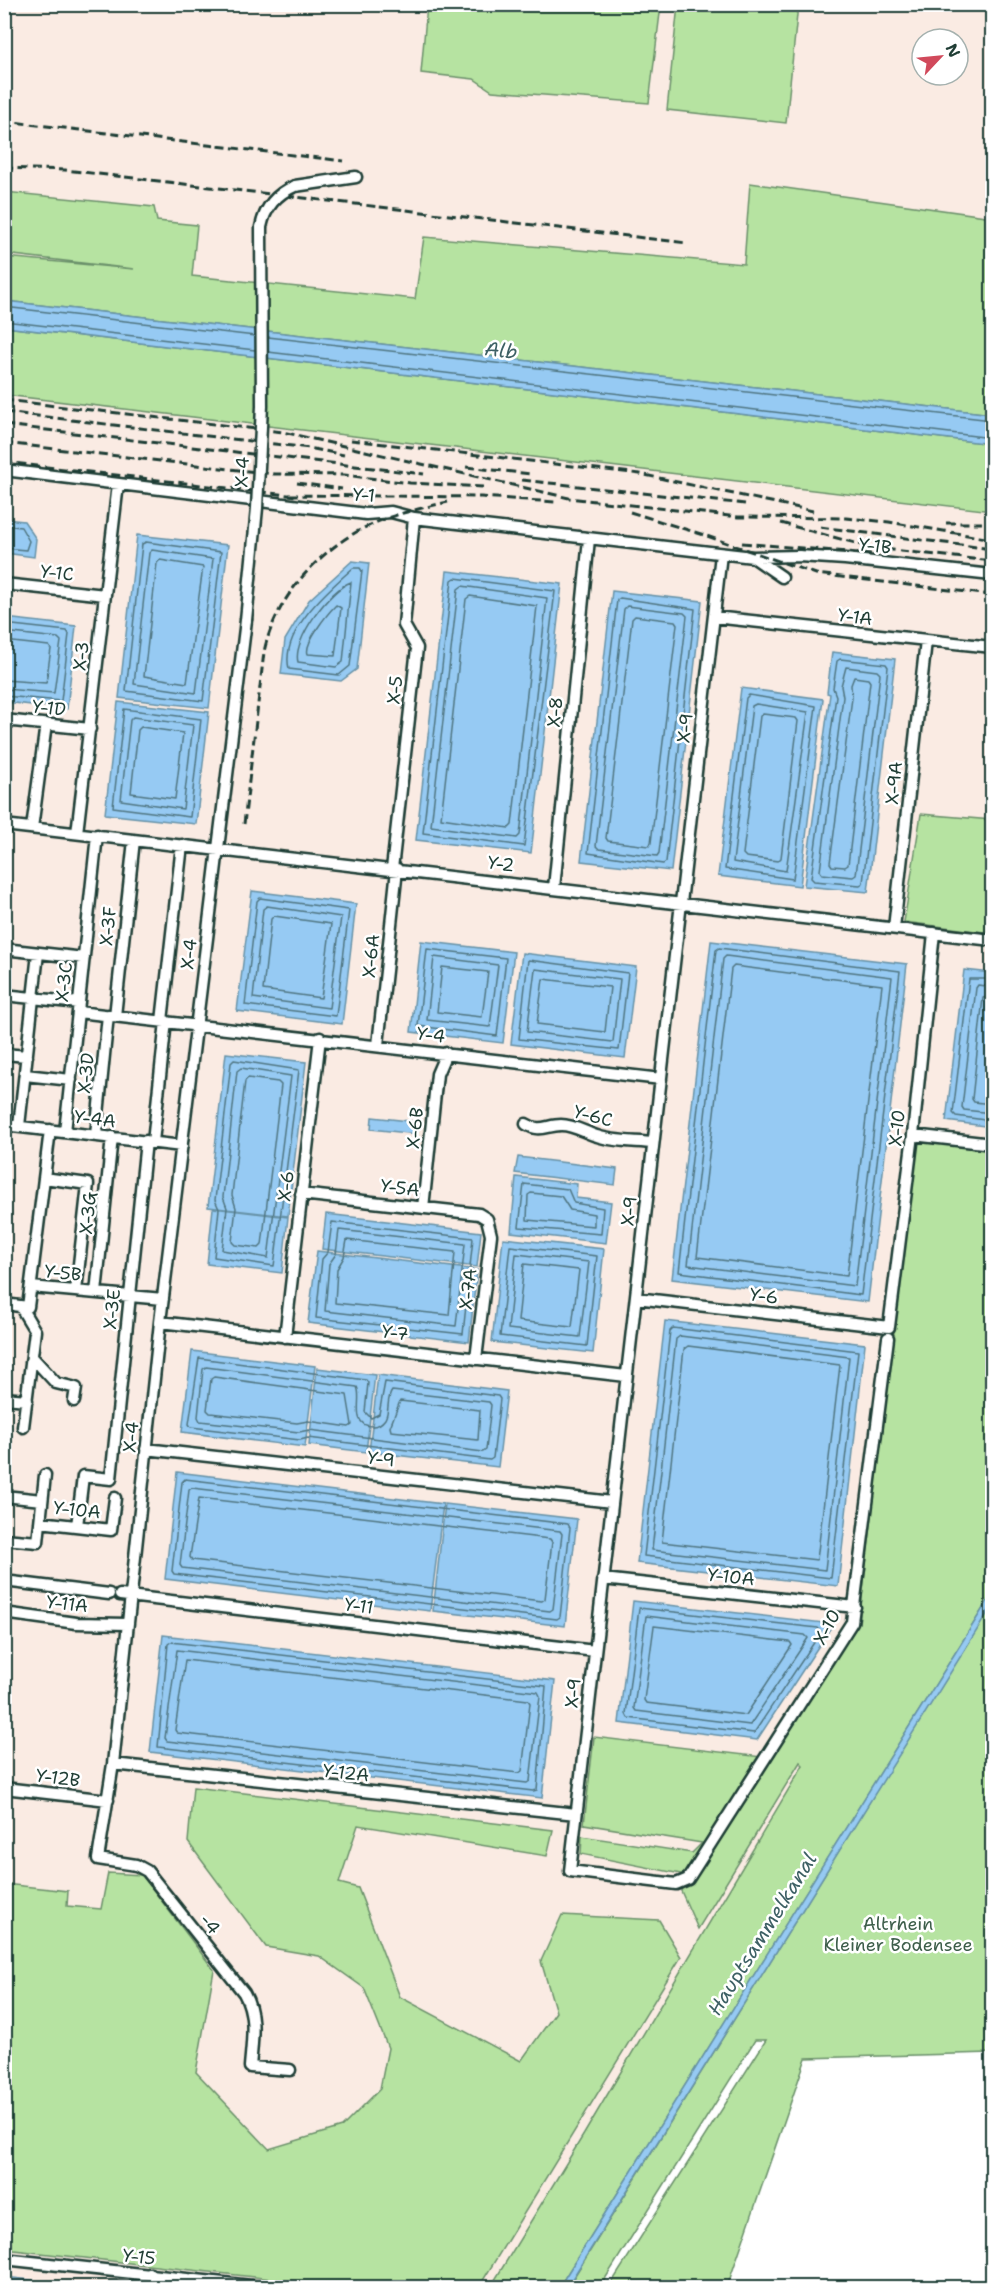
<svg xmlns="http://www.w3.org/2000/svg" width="997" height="2292" font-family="'Shantell Sans',sans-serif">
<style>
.built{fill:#faebe3;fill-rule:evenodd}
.green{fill:#b6e3a1;stroke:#6a906a;stroke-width:1.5}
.water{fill:#96caf3;stroke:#6692a7;stroke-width:1.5}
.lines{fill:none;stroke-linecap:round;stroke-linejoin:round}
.shore{stroke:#4f7580;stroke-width:1.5}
.minor-casing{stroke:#1f3d34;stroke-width:15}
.minor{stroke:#fff;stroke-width:10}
.rail{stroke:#1f3d34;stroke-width:3;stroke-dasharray:9 4.5;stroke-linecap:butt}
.minor-bridge-casing{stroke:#1f3d34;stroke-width:15;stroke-linecap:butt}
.minor-bridge{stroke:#fff;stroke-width:10}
.labels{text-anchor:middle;stroke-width:5;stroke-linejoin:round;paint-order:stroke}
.street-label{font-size:18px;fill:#1f3d34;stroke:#fff}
.park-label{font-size:18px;fill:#3d5e4a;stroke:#fff}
.water-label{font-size:20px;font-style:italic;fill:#3d6064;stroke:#fff}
</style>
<rect width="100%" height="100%" fill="#fff"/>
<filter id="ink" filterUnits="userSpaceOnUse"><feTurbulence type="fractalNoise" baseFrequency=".0167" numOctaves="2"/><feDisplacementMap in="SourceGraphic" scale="12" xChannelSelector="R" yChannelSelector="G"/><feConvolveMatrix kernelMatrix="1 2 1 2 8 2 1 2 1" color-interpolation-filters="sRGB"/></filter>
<g filter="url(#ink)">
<!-- built -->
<path class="built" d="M5,5H992V373L5,259ZM922,39H958V75H922Z
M5,395L992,511V1460L490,2287L5,2288Z"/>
<!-- green -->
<path class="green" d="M427,5H661L649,103L492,91L474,79L421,73Z
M678,5H798L786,123L667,110Z
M750,183L992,217V414L5,301V257L134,269L5,254V192L154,207L157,221L197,225L192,276L415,299L424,237L744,264Z
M5,327L992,444V511L5,395Z
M921,814L992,820V933L904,922Z
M917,1140L992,1148V1594L559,2287L490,2288L584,2134L803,1765L800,1762L698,1929L681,1891L686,1875L581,1854L582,1836L692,1853L702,1843L584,1824L594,1737L770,1758L859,1623Z
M992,1605V2053L806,2058L727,2287H609L766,2040H755L600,2287L567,2288Z
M193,1787L553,1830L547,1856L358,1825L339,1883L358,1888L400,1997L521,2061L556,2012L541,1961L562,1915L659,1920L681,1957L479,2287H343L5,2249V1884L68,1891L67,1906L101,1909L108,1873L142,1875L214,1970L196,2072L269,2149L342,2127L380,2089L388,2048L364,1988L319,1956L266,1947L188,1842Z"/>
<!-- water -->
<path class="water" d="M5,301L992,414V444L5,327Z
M5,519L24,521L36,539L34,557L5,553Z
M137,535L228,545L209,708L119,698Z
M352,561L369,563L357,669L341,681L281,674L285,640L309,600Z
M447,571L562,584L531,853L416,840Z
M612,591L702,601L671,871L581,861Z
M5,618L76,626L67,709L5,702Z
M832,652L895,659L868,892L804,886L830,694L827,693Z
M741,688L823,699L800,886L718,876Z
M118,702L209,712L196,824L105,814Z
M252,891L356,904L342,1024L237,1011Z
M421,941L514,952L503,1043L411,1032Z
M711,941L907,964L868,1302L672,1279Z
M522,953L636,967L625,1058L511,1044Z
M964,970L992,973V1127L946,1121Z
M226,1053L306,1062L288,1216L208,1207Z
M372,1117L418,1122L417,1134L371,1129Z
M518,1157L617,1169L615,1185L515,1173Z
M516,1177L577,1184L576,1198L611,1202L606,1243L511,1232Z
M213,1208L288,1217L282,1273L207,1264Z
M326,1214L481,1232L477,1267L322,1249Z
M503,1238L604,1249L593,1353L492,1342Z
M317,1251L477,1270L469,1342L308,1323Z
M665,1321L865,1344L838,1586L637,1563Z
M192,1351L315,1366L305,1447L182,1432Z
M317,1368L375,1375L366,1452L309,1445Z
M378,1375L507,1391L498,1467L369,1452Z
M177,1472L443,1504L430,1611L165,1579Z
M445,1504L577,1519L565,1626L433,1611Z
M992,1594V1606L567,2287H559Z
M633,1601L833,1624L757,1740L619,1723Z
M163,1635L555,1681L542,1798L150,1752Z
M5,2277L90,2287H5Z"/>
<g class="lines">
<!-- shore -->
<path class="shore" d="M4,307L255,336
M4,321L255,350
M268,337L992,420
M268,352L992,438
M4,525L21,527L29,541L26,550L4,548
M146,542L221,552L203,701L126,691L142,544Z
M152,550L213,559L196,693L134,684L149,553Z
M160,560L203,567L187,683L144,676L157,563Z
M353,568H360L362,571L350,666L339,675L289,669C280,631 328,590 353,568Z
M455,578L555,591L524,846L423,833L452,580Z
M351,582L343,662L336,667L298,662C292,640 330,589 351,582Z
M462,586L547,598L520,835L517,838L431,826L458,589Z
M470,596L537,606L512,825L509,828L441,818L466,599Z
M620,598L695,609L666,862L663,864L588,853L617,600Z
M336,605L341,608L335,656L308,654C304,643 327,614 336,605Z
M627,606L684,613L687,616L659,853L657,856L599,849L596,846L624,609Z
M635,616L675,621L677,624L651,843L649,846L608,841L606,838L632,619Z
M4,624L67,631L69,634L61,701L4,696
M4,632L58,638L61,641L54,693L4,689
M4,641L49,646L51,649L46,683L4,680
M840,659L886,664L888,667L863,883L860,885L814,881L811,878L836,696L833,688L837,661Z
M846,667L877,671L880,674L856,875L853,877L822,874L820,871L843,697L841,686Z
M854,677L868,679L870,682L848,865L845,867L832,866L830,863L852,698L851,685Z
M749,695L816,706L793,879L725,869L746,698Z
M756,704L808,712L786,871L733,862L752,706Z
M124,709L201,719L190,817L113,807Z
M763,714L796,718L798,721L781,858L778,861L746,857L743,854L760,716Z
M133,717L193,725L183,809L121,800L130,720Z
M141,727L183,733L175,799L131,793L138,730Z
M260,898L349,910L336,1016L245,1005L257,901Z
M267,906L341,917L329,1008L253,998L263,909Z
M274,916L331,924L321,998L263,990L271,919Z
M719,948L900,971L861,1295L679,1272L716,950Z
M427,949L506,958L497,1036L418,1026Z
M726,956L892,977L855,1286L688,1265L723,959Z
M434,957L498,965L490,1027L427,1020Z
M528,960L628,973L619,1050L519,1039Z
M734,966L882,985L847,1276L697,1257L731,969Z
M442,967L488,972L482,1017L437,1012Z
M535,969L620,979L613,1042L527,1032Z
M543,979L610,987L605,1032L537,1024Z
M992,979H969L953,1113L956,1116L992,1121
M992,987L978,985L976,988L962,1107L964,1110L992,1113
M992,996L983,998L972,1099L974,1102L992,1104
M234,1060L299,1070L274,1266L214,1257L219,1209L215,1200L231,1063Z
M241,1068L291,1076L268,1258L222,1250L227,1208L223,1197L237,1071Z
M248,1078L278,1082L281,1085L262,1245L259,1248L235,1245L232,1242L236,1208L232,1195L245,1081Z
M524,1184L568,1189L574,1203L603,1208L601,1234L519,1227Z
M531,1193L561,1196L570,1210L594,1214V1226L527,1220L528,1195Z
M332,1222L473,1238L463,1334L316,1318L322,1259L328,1252Z
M339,1230L465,1244L456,1326L325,1311L329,1264L336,1254Z
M347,1240L455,1252L449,1315L335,1303L337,1269L344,1257Z
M510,1246L597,1256L587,1346L500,1336Z
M516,1254L589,1262L580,1337L508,1329Z
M524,1264L579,1270L572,1327L518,1321Z
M673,1328L858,1351L831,1578L644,1556L670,1331Z
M680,1336L849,1357L825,1570L652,1550L676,1339Z
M688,1346L840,1365L817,1560L662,1542L684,1349Z
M199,1358L366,1380L368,1383L365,1412L371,1418L379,1414L385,1382L498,1396L500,1399L493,1458L490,1460L308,1438L300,1440L191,1427L189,1424Z
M206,1367L357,1387C363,1397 349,1427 373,1426C378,1426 382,1423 385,1419C390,1410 386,1399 392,1391L489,1402L491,1405L486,1450L483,1452L309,1430L299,1432L200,1421L198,1417L203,1369Z
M214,1377L347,1395L352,1425L349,1427L308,1421L297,1423L210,1413L207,1410L211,1379Z
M400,1401L480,1410L478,1440L391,1431L390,1427Z
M185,1479L568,1524L570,1528L560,1617L557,1619L174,1574L172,1571L182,1482Z
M192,1488L560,1531L562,1534L553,1609L550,1611L182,1568L180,1565L189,1490Z
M199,1498L550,1539L552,1542L545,1599L542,1601L192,1560L190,1557Z
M639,1608L818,1628L821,1632L754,1733L628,1718L626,1714Z
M646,1616L805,1635L808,1638L750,1725L636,1711L634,1708Z
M654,1626L790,1642L792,1645L746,1715L646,1703L644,1700Z
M171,1642L546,1686L537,1790L533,1791L158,1747L168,1644Z
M177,1650L538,1692L540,1696L530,1781L527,1783L167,1741L165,1738Z
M185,1660L528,1700L530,1703L522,1771L519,1773L177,1733L175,1730Z"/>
<defs>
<path id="minor" d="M295,186L356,177
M4,470L366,514L391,512L414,518L753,557L782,577
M721,554L570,1871L676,1884L688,1879L852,1622L888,1338
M753,557L799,556L845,559L992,575
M4,584L105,595
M714,617L992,647
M246,620L160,1322L113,1764L98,1859L136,1865L147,1871L244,1993C257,2016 252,2041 250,2067L290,2070
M4,720L90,729
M4,825L992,940
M32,828L46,724
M77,833L118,484
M392,869L417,648L404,625L414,518
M554,888L589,539
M894,928L926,641
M4,949L84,958
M4,995L79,1003
M78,1012L661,1079
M115,1016L134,840
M162,1021L182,845
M378,1045L397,869
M4,1054L27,1056
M25,1075L71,1080
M526,1124C540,1133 547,1125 561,1125C575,1125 585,1133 597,1136C614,1142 636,1141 653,1143
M4,1125L182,1146
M19,1126L38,953
M65,1132L97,835
M96,1135L108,1015
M913,1135L992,1144
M153,1142L166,1021
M44,1178L88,1184L76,1291
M301,1194L479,1214L487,1219L491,1235L476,1359
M423,1208L437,1074L446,1053
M31,1287L163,1299
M96,1293L112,1137
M636,1298L889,1327L913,1135L934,933
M4,1304L28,1307L50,1130
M20,1306L35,1331L23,1427
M160,1322L626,1376
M285,1337L320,1038
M33,1358L56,1383L76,1388L74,1401
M4,1398L27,1400
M146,1449L612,1502
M4,1496L42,1500
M40,1522L111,1530L115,1498
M77,1526L83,1476L111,1479L146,1141
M4,1539L38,1542L45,1475
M603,1579L855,1607
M4,1581L109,1594
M120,1595L595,1651
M4,1613L76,1623L127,1624
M113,1764L576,1814
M4,1788L108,1800
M4,2259L269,2288
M149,2288L150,2274"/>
</defs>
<!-- minor casing -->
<use href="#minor" class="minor-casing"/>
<!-- minor -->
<use href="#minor" class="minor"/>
<!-- rail -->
<path class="rail" d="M4,121L344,161
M4,168L65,170L687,243
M4,400L283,432L569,498L738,517L846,518L889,522L992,539
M4,412L309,448L344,455
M4,425L424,474
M351,440L640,474L813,511
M4,443L274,474L344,475L410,483L483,487
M4,462L296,496
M466,467L531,474
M522,480L745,504
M297,483L342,489
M289,495L481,497L556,502
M630,512L701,534L816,574L992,595
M781,523L874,548L992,561
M946,523H992
M820,527L992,549
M742,543L871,554
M244,824L264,652C276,594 326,541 382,520C403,512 426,507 448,502"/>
<defs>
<path id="minor-bridge" d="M246,620L257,508L262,406L261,227C265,207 276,194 295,186"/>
</defs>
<!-- minor-bridge casing -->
<use href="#minor-bridge" class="minor-bridge-casing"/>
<!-- minor-bridge -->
<use href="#minor-bridge" class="minor-bridge"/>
</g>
</g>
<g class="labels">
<!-- street labels -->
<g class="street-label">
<text transform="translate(242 472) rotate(-87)" y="6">X-4</text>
<text transform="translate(364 495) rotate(3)" y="6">Y-1</text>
<text transform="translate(875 546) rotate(6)" y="6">Y-1B</text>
<text transform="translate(57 573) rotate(6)" y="6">Y-1C</text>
<text transform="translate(855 617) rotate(7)" y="6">Y-1A</text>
<text transform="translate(81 656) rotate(-83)" y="6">X-3</text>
<text transform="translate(395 690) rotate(-83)" y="6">X-5</text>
<text transform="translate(49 708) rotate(6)" y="6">Y-1D</text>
<text transform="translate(555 712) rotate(-84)" y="6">X-8</text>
<text transform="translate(685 728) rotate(-83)" y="6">X-9</text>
<text transform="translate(894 783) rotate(-84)" y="6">X-9A</text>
<text transform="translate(501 864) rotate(7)" y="6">Y-2</text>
<text transform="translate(108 926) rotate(-84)" y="6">X-3F</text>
<text transform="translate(189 954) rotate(-83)" y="6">X-4</text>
<text transform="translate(371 956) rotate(-84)" y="6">X-6A</text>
<text transform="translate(64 982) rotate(-84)" y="6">X-3C</text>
<text transform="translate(431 1035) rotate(7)" y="6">Y-4</text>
<text transform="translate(86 1073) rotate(-84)" y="6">X-3D</text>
<text transform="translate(593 1116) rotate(14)" y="6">Y-6C</text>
<text transform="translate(95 1119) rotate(7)" y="6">Y-4A</text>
<text transform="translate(415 1128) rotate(-84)" y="6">X-6B</text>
<text transform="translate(897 1128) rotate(-84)" y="6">X-10</text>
<text transform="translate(286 1186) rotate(-83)" y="6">X-6</text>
<text transform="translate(400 1188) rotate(7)" y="6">Y-5A</text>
<text transform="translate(629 1211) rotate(-83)" y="6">X-9</text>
<text transform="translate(88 1213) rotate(-84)" y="6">X-3G</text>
<text transform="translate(63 1273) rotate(5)" y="6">Y-5B</text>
<text transform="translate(468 1289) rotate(-83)" y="6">X-7A</text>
<text transform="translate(764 1296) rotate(7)" y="6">Y-6</text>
<text transform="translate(112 1309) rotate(-84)" y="6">X-3E</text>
<text transform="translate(395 1333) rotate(7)" y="6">Y-7</text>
<text transform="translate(131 1437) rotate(-84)" y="6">X-4</text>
<text transform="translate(381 1459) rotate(7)" y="6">Y-9</text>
<text transform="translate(77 1510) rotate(6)" y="6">Y-10A</text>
<text transform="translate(731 1577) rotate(6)" y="6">Y-10A</text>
<text transform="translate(67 1604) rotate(6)" y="6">Y-11A</text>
<text transform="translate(359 1606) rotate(7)" y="6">Y-11</text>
<text transform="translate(827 1627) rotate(-62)" y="6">X-10</text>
<text transform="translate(573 1693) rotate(-83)" y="6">X-9</text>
<text transform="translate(346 1773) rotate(6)" y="6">Y-12A</text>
<text transform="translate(58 1778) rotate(7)" y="6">Y-12B</text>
<text transform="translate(210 1924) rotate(51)" y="6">-4</text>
<text transform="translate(139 2257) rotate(6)" y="6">Y-15</text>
</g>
<!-- park labels -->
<g class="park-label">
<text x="898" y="1930">Altrhein<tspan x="898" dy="21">Kleiner Bodensee</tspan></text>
</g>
<!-- water labels -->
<g class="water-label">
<text transform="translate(501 350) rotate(7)" y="7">Alb</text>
<text transform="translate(762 1934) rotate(-58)" y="7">Hauptsammelkanal</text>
</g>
</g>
<!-- margin -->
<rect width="997" height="2292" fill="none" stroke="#fff" stroke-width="24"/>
<rect x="12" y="12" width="973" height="2268" fill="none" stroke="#1f3d34" stroke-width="2" filter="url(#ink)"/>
<!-- north arrow -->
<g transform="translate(940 57) rotate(64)"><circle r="28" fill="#ffffff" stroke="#a5b1ae" stroke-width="1.5"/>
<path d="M0-4.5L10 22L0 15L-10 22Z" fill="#d1495b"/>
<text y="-9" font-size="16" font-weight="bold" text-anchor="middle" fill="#1f3d34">N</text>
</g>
</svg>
